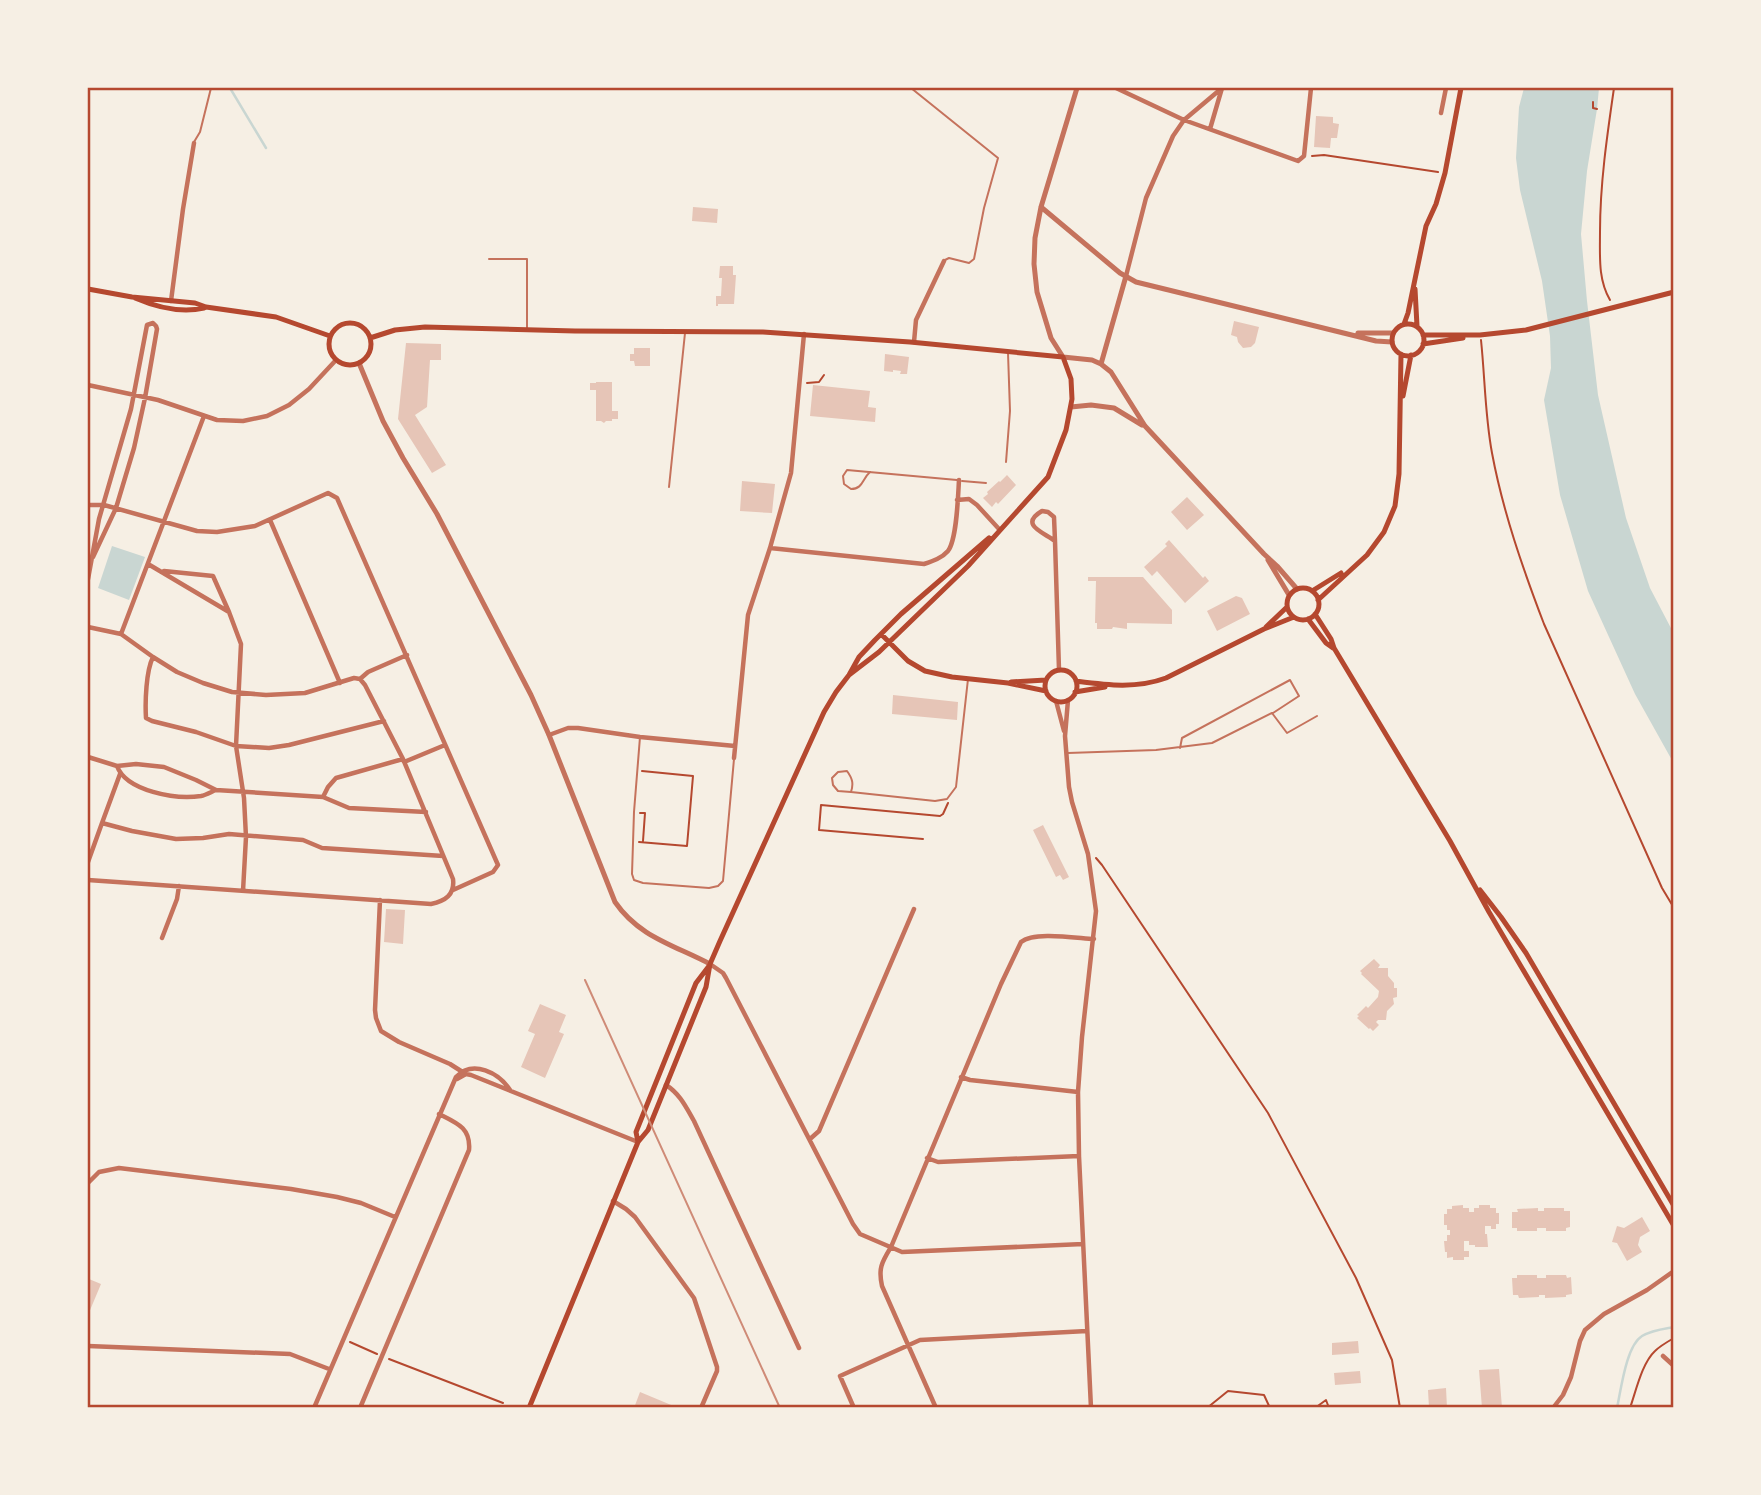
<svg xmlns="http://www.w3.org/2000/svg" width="1761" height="1495" font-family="Figtree,sans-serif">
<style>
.water{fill:#c9d6d2}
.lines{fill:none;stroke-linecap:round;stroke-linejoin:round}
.stream{stroke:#c9d6d2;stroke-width:2.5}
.building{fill:#e6c5b7}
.path{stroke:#b5482f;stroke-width:2}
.service{stroke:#c5725c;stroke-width:2}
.minor{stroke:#c5725c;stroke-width:4.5}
.tertiary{stroke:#c5725c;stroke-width:5}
.secondary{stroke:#b5482f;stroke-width:5}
.tram{stroke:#cf8b77;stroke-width:2}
.neatline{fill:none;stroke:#b5482f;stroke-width:2.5}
</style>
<rect width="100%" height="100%" fill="#f6efe4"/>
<!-- water -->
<path class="water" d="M1524,88H1599L1597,109L1587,171L1581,234L1587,301L1598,395L1626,518L1650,588L1673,632V762L1635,694L1588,591L1560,495L1544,400L1551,368L1550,336L1542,281L1520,190L1516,158L1519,107Z
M112,546L145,557L129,600L98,588Z"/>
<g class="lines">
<!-- stream -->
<path class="stream" d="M230,88L266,148
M1617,1408C1621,1390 1626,1346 1642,1336C1652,1330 1663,1329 1674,1327"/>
</g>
<!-- building -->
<path class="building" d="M1316,116L1333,117V123L1339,124L1337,138H1331L1330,148L1314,147Z
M693,207L718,209L717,223L692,221Z
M720,266H733V275H736L734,304H718V306H716V296H721L722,278H719Z
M1234,321L1259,327L1255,343L1251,347L1243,348L1238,342L1237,337L1231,335Z
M406,343L441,344V360H430L427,407L415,415L446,465L432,473L398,419Z
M634,348H650V366H635L634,361H630V354H634Z
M885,354L909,357L907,374H900L901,371L893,370V372L884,371Z
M596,382H612V411H618V419H612V421H606L604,423L601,421H596V390H590V383H596Z
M813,385L870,391L868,407L876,408L875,422L810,416Z
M1007,475L1016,485L998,504L996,502L992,507L983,498L988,494L987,492L999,481L1000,482Z
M742,481L775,484L772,513L740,511Z
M1187,497L1204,515L1187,530L1171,512Z
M1169,540L1203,578L1205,576L1209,581L1185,603L1157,571L1152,576L1144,567L1167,546L1165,544Z
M1088,577H1143L1172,610V624L1127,623V629L1113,627L1112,629H1097V623H1095L1096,581H1088Z
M1236,596L1242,598L1250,614L1217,631L1207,611Z
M893,695L958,702L957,720L892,714Z
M1043,825L1069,877L1063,880L1060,875L1056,877L1033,830Z
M386,909L405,910L403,944L384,942Z
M1374,959L1380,965L1378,968H1388V976L1394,983V988H1397V997L1393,998L1394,1004L1387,1011L1386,1020H1378L1376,1022L1379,1025L1373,1031L1370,1028L1369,1029L1357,1018L1359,1016L1357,1015L1366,1006L1368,1008L1378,997L1379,991L1361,974L1362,973L1360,971Z
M540,1004L566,1015L559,1032L564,1034L545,1078L521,1067L535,1034L528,1031Z
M1463,1205V1208H1469V1212H1474V1208H1479V1205H1490V1208H1496V1213H1499V1224H1496V1229H1491V1226H1485V1234H1487L1488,1247H1475V1245H1469V1241H1464V1251H1469V1257H1464V1260H1453V1257L1447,1258V1252H1445L1444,1241H1447V1235H1450V1230H1447V1225H1444V1214H1447V1209H1452V1206Z
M1538,1208V1211H1544V1208H1564V1211H1570V1227L1566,1228V1231H1546V1228H1537V1231H1517V1228H1512V1212H1518L1517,1209Z
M1642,1217L1650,1231L1640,1237L1638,1245L1642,1252L1627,1261L1617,1243L1612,1242L1617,1226L1624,1228Z
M1517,1275H1537V1278H1546V1275H1566L1567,1278L1571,1277L1572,1294L1566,1295V1297L1545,1298V1295H1539V1297L1519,1298L1518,1295H1513L1512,1278H1517Z
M89,1279L101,1284L88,1315V1283Z
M1358,1341L1359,1353L1332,1355V1343Z
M1499,1369L1502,1408H1482L1479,1370Z
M1360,1371L1361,1383L1335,1385L1334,1373Z
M1446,1388L1447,1408H1429L1428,1390Z
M640,1392L676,1407V1408H634Z"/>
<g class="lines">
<!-- path -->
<path class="path" d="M1593,102V108L1597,109
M1312,156L1324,155L1438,172
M1610,300C1598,279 1600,257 1600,232C1600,184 1607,136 1614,88
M1481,340C1485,378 1485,416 1492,453C1503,512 1523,569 1544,624L1662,888L1674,908
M807,383L819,382L824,375
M640,813H645L643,841
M923,839L819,830L821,805L940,816L943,814L948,803
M639,842L687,846L693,776L642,771
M1096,858L1102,865L1268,1113L1356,1278L1392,1360L1400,1408
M350,1342L377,1354
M389,1359L503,1403
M1207,1408L1228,1391L1264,1395L1270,1408
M1315,1408L1326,1400L1329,1408
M1630,1408C1636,1391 1642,1363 1655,1351C1660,1346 1667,1342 1674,1338"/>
<!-- service -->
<path class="service" d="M911,88L998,158L984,208L974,259L969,263L949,258L945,260
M194,142L200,132L211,88
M489,259H527V329
M1006,462L1010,411L1008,353
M870,472C862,479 863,489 851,489L844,484L843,476L847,470L957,480
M962,481L986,483
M669,487L685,333
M640,737L634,812L632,874L634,880L643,883L709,888L718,886L723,881L734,759
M1180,748L1182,738L1290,680L1299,696L1273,713
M1068,753L1156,750L1212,743L1272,713L1287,733L1317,716
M851,792L838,791L833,785L832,778L838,772L847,771C852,778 854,783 851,792L935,801L947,799L956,787L968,679"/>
<!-- minor -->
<path class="minor" d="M1116,88L1184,120L1298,161L1304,156L1311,88
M1441,113L1446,88
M1210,129L1222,88
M1126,276L1146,198L1173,136L1184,120L1222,88
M171,301L183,209L194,143
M914,342L916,320L944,261
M88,385L158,400L217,420L243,421L267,416L289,405L309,389L336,360
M957,500L969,499L977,505L999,529
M88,505H104L197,531L217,532L255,526L328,493L337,498L498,865L493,872L453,890
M1042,511L1048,512L1054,517L1055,541C1045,533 1018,525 1042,511Z
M270,520L340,683
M1055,541L1059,670
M770,548L924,564C933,561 942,558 948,551C957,539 958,496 959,480
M148,564L229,612L241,644L236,746L244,798L246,837L243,891
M164,571L213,576L229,612
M88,579L99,519L131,409L147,325L153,323L156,326L157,329L145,398L134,448L116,508L93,557
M88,627L121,634L153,657L177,672L203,683L232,692L266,695L305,693L354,678L360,679
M121,634L204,416
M153,657C146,671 145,702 146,718L152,721L196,732L236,746L269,748L289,745L384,721
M360,679L368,672L407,655
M1068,700L1065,736L1069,787L1072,802L1088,854L1096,911L1082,1037L1078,1092L1079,1156L1091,1408
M1056,701L1064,731
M549,735L568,728H578L640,737L735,746
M88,757L117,766L136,764L164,767L196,780L216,790
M734,758L748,615L770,548L791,473L804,334
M404,762L445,745
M117,766C126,791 176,800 201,796C206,795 211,792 216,790L323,797L328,787L336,778L403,759
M323,797L349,808L426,812
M102,823L120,774
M88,862L102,823L132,831L176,839L203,838L229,834L303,840L322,848L443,856
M88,880L431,904C445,901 455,895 453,879L403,759L365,685L360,679
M380,900L375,1010L376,1018L381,1031L399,1042L450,1064L461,1071
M162,938L177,899L179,886
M710,964L723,973L726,978L853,1224L860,1234L902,1252L1083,1244
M961,1077L970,1080L1078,1092
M457,1079L466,1074L471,1075L638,1142
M666,1085C680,1094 686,1107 694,1121L799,1348
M810,1139L819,1131L914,909
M927,1158L938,1162L1079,1156
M88,1183L99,1172L119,1168L291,1189L337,1197L361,1203L395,1217
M613,1201L626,1209L635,1217L694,1298L717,1367V1371L701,1408
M88,1346L290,1354L329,1369
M1663,1356L1674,1366
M314,1408L456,1077C473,1059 499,1073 510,1090
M360,1408L469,1150C471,1128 457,1123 439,1114
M854,1408L840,1376L920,1340L1087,1331
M936,1408L882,1286C878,1268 882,1262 891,1247L1001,984L1021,942C1034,931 1076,938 1094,939
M1553,1408L1563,1395L1571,1377L1580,1341L1585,1330L1604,1314L1647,1290L1674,1271"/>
<!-- tertiary -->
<path class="tertiary" d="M1077,88L1041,207L1035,238L1034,264L1037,292L1051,338L1063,357L1092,360L1101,364L1111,372L1145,426L1264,554L1277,566L1297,589
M1041,207L1120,273L1136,282L1376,341L1392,342
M1358,333H1393
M359,363L383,421L403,458L437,514L531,695L549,735L615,902C639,937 674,945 710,964
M1101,364L1126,276
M1071,407L1091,405L1114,408L1142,425
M1268,560L1289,595"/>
<!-- secondary -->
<path class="secondary" d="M88,289L132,297L195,303L206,307L276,317L330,336
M1415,289L1417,326
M135,298C156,307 182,313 204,308
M329 344a21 21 0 1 1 42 0a21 21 0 1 1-42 0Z
M1404,324L1408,313L1426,226L1436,204L1445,173L1461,88
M1392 340a16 16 0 1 1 32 0a16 16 0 1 1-32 0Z
M1423,335H1480L1526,330L1674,292
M370,338L395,330L425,327L575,331L763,332L910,342L1063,357L1071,379L1072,399L1066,430L1048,477L968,566L879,652L849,675
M1423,344L1463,338
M1403,396L1411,355
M1287 604a16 16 0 1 1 32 0a16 16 0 1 1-32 0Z
M1312,591L1341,573
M1318,600L1367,555L1384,532L1395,506L1399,474L1401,354
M1315,614L1331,639L1334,648L1450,841L1489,912L1674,1226
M1308,619L1326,643L1333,648
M1266,627L1287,607
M881,634L908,661L925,671L952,677L1008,683L1046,691
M1045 686a16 16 0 1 1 32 0a16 16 0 1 1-32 0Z
M1076,681C1107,685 1136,689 1166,678L1264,629L1294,617
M1011,682L1046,680
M1075,692L1105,687
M1480,890L1501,917L1526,953L1674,1206
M638,1142L636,1132L696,983L709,966
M529,1408L638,1142L648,1130L706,987L710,964L720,941L824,712L836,692L849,675L859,657L875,640L901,614L989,538"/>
<!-- tram -->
<path class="tram" d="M585,980L780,1408"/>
</g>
<!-- border -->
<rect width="1761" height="1495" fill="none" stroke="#f6efe4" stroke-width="178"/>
<rect x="89" y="89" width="1583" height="1317" class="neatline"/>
</svg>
